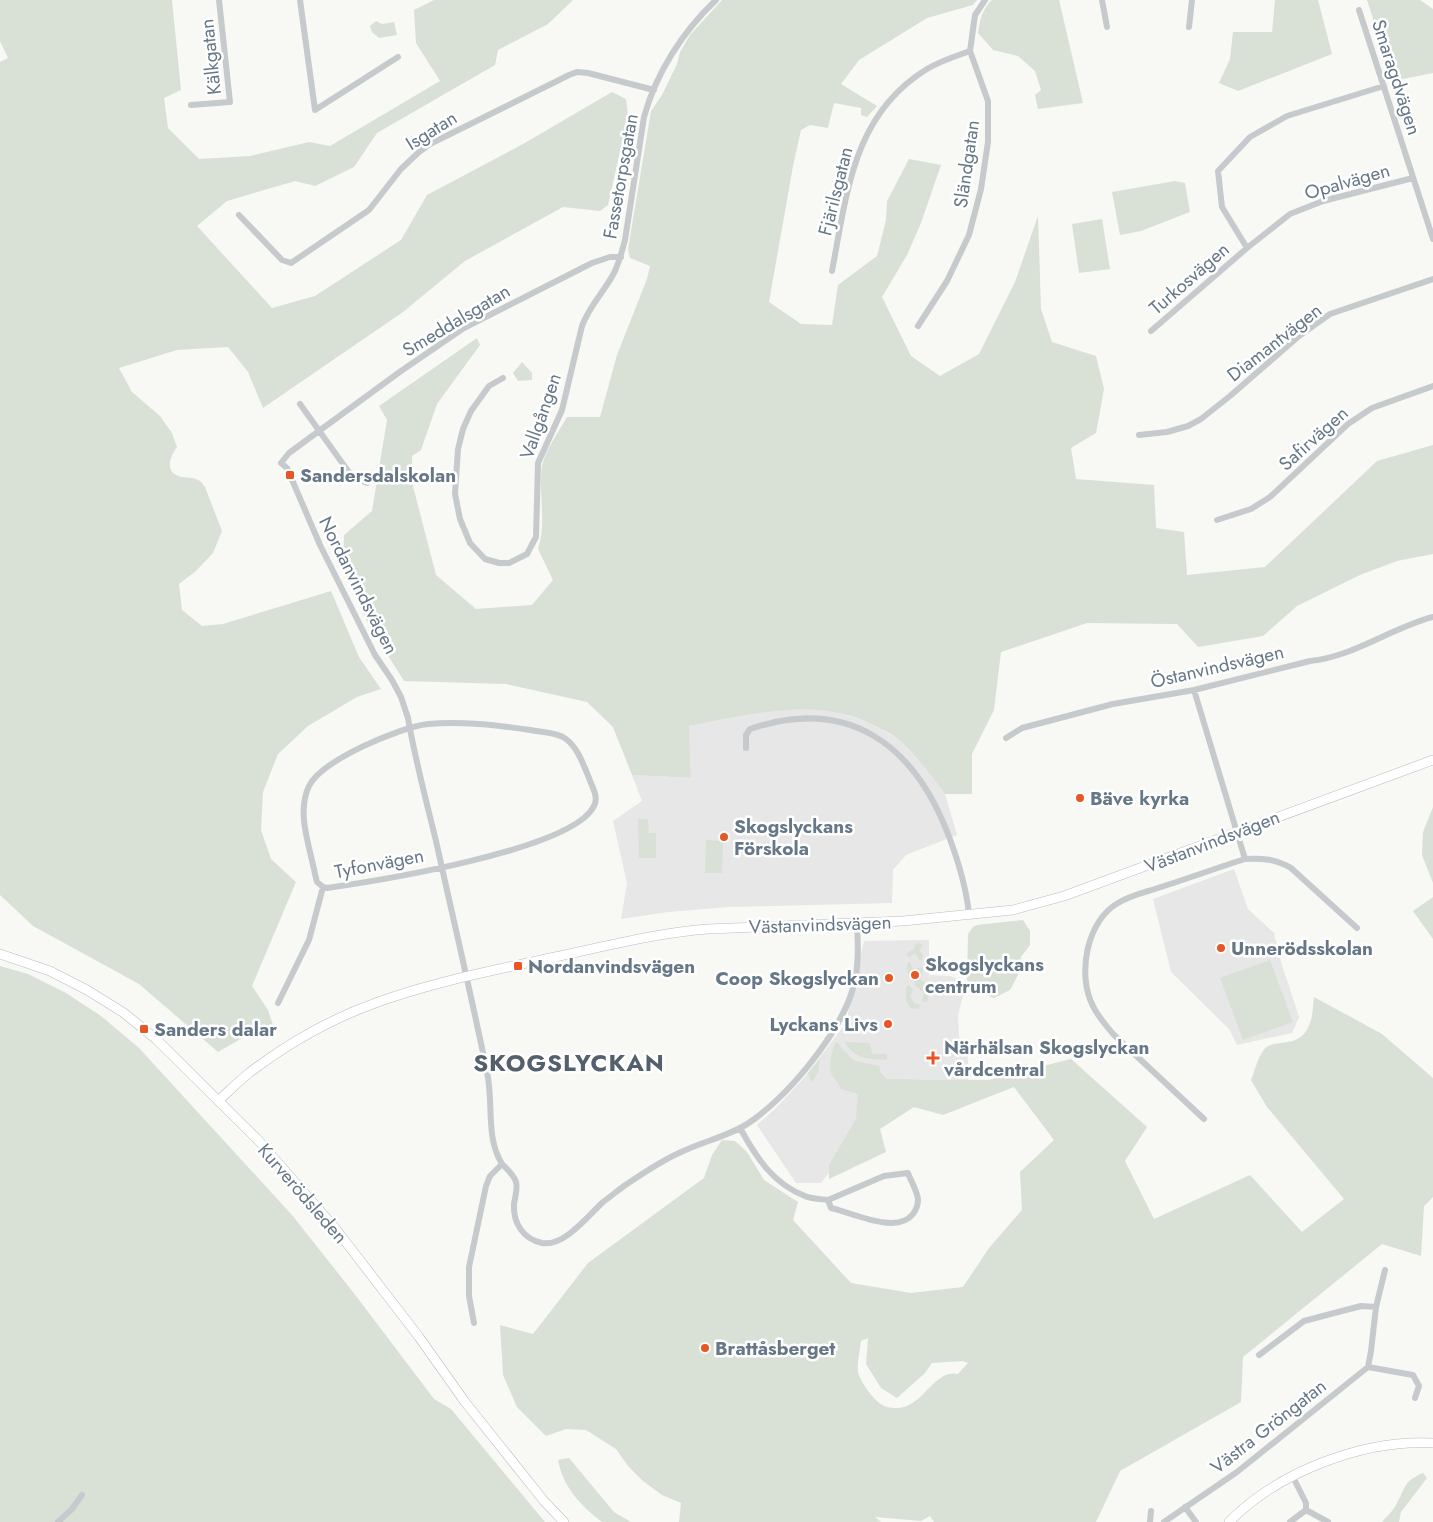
<svg xmlns="http://www.w3.org/2000/svg" width="1433" height="1522" font-family="Jost,sans-serif">
<style>
.built{fill:#e6e7e6}
.green{fill:#d9e0d6;fill-rule:evenodd}
.lines{fill:none;stroke-linecap:round;stroke-linejoin:round}
.secondary-casing{stroke:#b8bdc2;stroke-width:10}
.street{stroke:#c6cacd;stroke-width:6}
.secondary{stroke:#fff;stroke-width:9}
.poi-dot{fill:#e85625;stroke:#fff;stroke-width:2}
.labels{text-anchor:middle;stroke-width:5;stroke-linejoin:round;paint-order:stroke}
.street-label{font-size:19px;fill:#667887;stroke:#fff}
.poi-label{font-size:19px;font-weight:bold;fill:#667887;stroke:#fff;text-anchor:start}
.district-label{font-size:24px;font-weight:bold;letter-spacing:1px;fill:#54616c;stroke:#fff}
</style>
<rect width="100%" height="100%" fill="#f8f8f5"/>
<!-- built -->
<path class="built" d="M810,708L839,712L869,723L898,739L923,765L945,794L957,835L906,855L893,870L892,903L729,907L668,912L621,919L627,883L613,821L642,801L632,775L691,778L689,726L778,709Z
M1234,869L1248,909L1274,933L1281,962L1299,1017L1292,1033L1237,1045L1229,1029L1171,972L1153,899Z
M929,940V975L950,976L963,981V996L958,1015L959,1038L968,1043V1080L914,1079L867,1125L821,1183H796L757,1125L775,1109L803,1079L846,1023L864,941Z"/>
<!-- green -->
<path class="green" d="M0,0H172L181,90L164,98L168,128L199,159L250,156L309,142L330,146L440,81L416,43L414,10L434,0H573L548,24L498,50L495,65L377,133L354,167L315,186L295,181L227,201L197,226L272,308L315,296L401,240L427,195L523,144L612,92L626,99L628,116L608,205L600,211L563,207L465,261L403,312L263,408L248,372L228,347L177,350L119,368L132,392L160,416L172,433L177,447C171,455 165,469 176,475C183,479 193,476 200,481C202,482 203,485 205,487L222,531L213,553L196,571L179,584L182,610L202,626L223,624L331,591L359,657L381,689L357,697L308,726L278,754L263,792L261,830L271,859L296,882L252,986L268,1010L273,1025L263,1026L218,1052L139,984L33,926L0,895V62L8,58L0,41Z
M722,0H977L973,5L927,18L859,60L841,84L877,106L867,117L861,115V108L834,103L828,128L810,125L801,130L793,166L769,302L801,324L832,325L838,285L877,256L886,220L887,201L909,159L941,165L921,223L907,255L882,297L911,356L940,376L979,354L1015,282L1038,216L1041,309L1052,342L1096,356L1104,389L1096,433L1071,448L1076,479L1154,485L1156,528L1184,532L1187,575L1265,567L1377,461L1433,445V554L1397,561L1360,575L1297,606L1263,636L1198,647L1177,624L1087,623L1001,652L994,710L972,754V794H945C931,775 917,757 900,741C894,735 884,731 877,727C817,694 752,715 689,726L691,778L632,775L613,727L587,702L506,684L404,681L367,622L343,566L344,535L372,511L387,420L379,406L477,338L480,345L437,404L421,450L412,456L413,486L436,575L476,609L532,605L553,580L538,549C547,523 538,493 542,466C545,451 559,431 567,417H600L617,355L647,279L650,266L630,258L628,249L651,111L662,95L677,64L680,52L690,35Z
M992,0H1059L1083,103L1038,109L1035,95L1041,90L1035,71L1018,56L993,50L978,33C980,20 982,9 992,0Z
M1275,0H1318L1332,54L1238,91L1219,83L1230,59L1233,32H1272Z
M1367,0H1420L1433,9V73L1393,81Z
M376,21L382,24L394,22L397,35L379,38L372,32L370,26Z
M1175,181L1185,183L1190,212L1141,231L1120,235L1112,192Z
M1102,219L1110,269L1079,273L1072,224Z
M522,362L532,373V380L518,381L513,373Z
M1433,807V883L1422,855L1423,832Z
M638,819H648L649,833H656V858H639Z
M706,840L723,841L722,873H705Z
M1433,897V939L1413,911Z
M1023,920L1030,931V945L1021,957L1018,975L1010,990L994,998L977,992L967,980L968,934L973,927L977,925Z
M920,943L923,945L919,950L923,955L922,960L920,961L915,953L910,957L907,956V953L913,950L916,944Z
M1270,960L1293,1022L1243,1040L1220,978Z
M910,961L912,967L915,969L923,967L922,975L918,973L911,976L908,975L907,965Z
M0,966L28,974L66,993L101,1016L139,1048L292,1215L353,1292L434,1399L451,1409L545,1522H0Z
M915,978H919L928,985V1000L926,1002L922,1001L924,993L915,985L914,981Z
M908,985L913,989L910,997L915,1004H920L919,1009L910,1008L906,1001V988Z
M1314,997L1382,1034L1433,1078V1197L1424,1206L1421,1256L1382,1244L1243,1357L1241,1402L1120,1471L1096,1522H934L930,1516L921,1521L875,1517L881,1522H679L681,1503L662,1495L643,1481L628,1466L616,1449L586,1430L566,1429L546,1436L517,1407L503,1375L500,1325L533,1334L588,1263L704,1178L712,1155L722,1140L735,1141L747,1152L764,1180L798,1202L793,1220L851,1283L911,1293L963,1287L989,1248L1022,1210L1020,1172L1054,1140L1014,1087L943,1115L914,1107L880,1129L886,1152L829,1179V1165L856,1119L858,1094L841,1089C839,1083 835,1080 832,1075C828,1068 832,1050 835,1043H838L843,1050L855,1061L879,1066L881,1073L886,1079L989,1080L1071,1059L1147,1127L1125,1161L1154,1219L1250,1175L1302,1232L1344,1199L1267,1107L1251,1080C1255,1071 1257,1059 1263,1051C1273,1035 1301,1054 1311,1020C1313,1013 1313,1004 1314,997ZM868,1338L866,1364L881,1388L897,1398L924,1374L932,1363L963,1361L968,1363L958,1374C933,1368 923,1411 893,1408C884,1407 881,1405 874,1398C869,1393 859,1379 858,1372C857,1362 860,1350 861,1341Z
M845,1042L869,1043L873,1054H887V1060C870,1059 853,1059 845,1042Z
M820,1059L818,1072L812,1083L808,1073Z
M569,1458L614,1512L631,1522H602C580,1505 563,1487 558,1460Z
M1423,1473L1427,1478L1401,1512L1399,1522H1382C1387,1516 1394,1510 1397,1503C1407,1485 1403,1482 1423,1473Z"/>
<g class="lines">
<defs>
<path id="secondary" d="M0,954L50,971L87,990L124,1013L156,1039L259,1141L335,1228L419,1337L465,1402L544,1501L564,1522
M218,1101C228,1092 238,1082 249,1073C287,1044 333,1018 378,1002C436,981 496,970 555,957C606,946 656,933 708,929L903,921L1013,910L1064,896L1433,760
M1229,1522C1278,1472 1363,1439 1433,1443"/>
</defs>
<!-- secondary casing -->
<use href="#secondary" class="secondary-casing"/>
<!-- street -->
<path class="street" d="M300,0L315,110L398,57
M1102,0L1107,27
M1359,10L1433,239
M1189,27L1192,0
M1384,86L1287,116L1250,137L1218,171L1222,207L1247,248L1290,214L1323,201L1413,178
M191,105L230,102L219,0
M239,215L282,260L291,263L369,210L401,169L419,152L430,144L569,75L577,72L588,73L654,90
M832,271C847,193 853,114 927,69C940,61 956,56 970,51
M918,326L947,281L969,235L981,189L988,142V101L970,51L975,15L985,0
M1151,331L1247,248
M503,378L489,386L471,411L463,429L458,449L455,494L460,519L470,543L485,559L499,563H509L527,554L536,537L538,463L562,410L582,326C589,306 604,292 614,273C619,263 622,251 625,240L644,117C656,73 683,31 716,0
M300,404L348,471L356,478L367,483
M1139,435L1167,432L1188,426L1201,419L1230,396L1299,336L1330,314L1433,279
M1217,520L1251,509L1270,497L1348,424L1372,408L1433,386
M1194,690L1245,859
M1006,738L1022,728L1113,704L1194,690L1310,661C1353,657 1391,628 1433,617
M746,748V735L750,729C847,696 913,743 948,834C958,860 966,886 969,914
M278,1003L309,940L323,887L317,882L315,874C310,847 296,813 309,786C322,760 400,727 428,724C462,721 496,725 530,730C540,732 553,732 563,737C577,745 583,764 589,778C592,787 599,797 594,806C573,850 376,881 327,888L323,887
M1204,1119L1113,1034C1106,1025 1098,1017 1093,1006C1077,976 1086,921 1118,903C1131,895 1147,892 1161,887C1189,878 1217,868 1245,859C1262,858 1276,859 1291,868L1357,928
M740,1128C756,1157 773,1184 805,1196C812,1199 820,1199 828,1200L831,1208C853,1213 897,1235 913,1214C916,1210 918,1204 918,1199C917,1191 911,1181 908,1173L884,1176L828,1200
M502,1164C507,1169 514,1175 516,1182C518,1189 515,1197 514,1204C513,1223 523,1239 542,1243C564,1247 588,1216 603,1202C610,1197 617,1191 624,1186C642,1174 659,1162 679,1153C699,1143 722,1138 742,1127C783,1104 844,1030 854,984C859,965 858,944 857,924
M474,1323L469,1296V1267L486,1186L490,1176L502,1164C485,1136 494,1104 487,1072C471,994 453,918 436,841C426,800 415,759 408,718L401,697L392,680L375,655L320,545L287,468L281,463L289,453L319,431L401,371L464,328L592,263L610,257H621
M1259,1355L1304,1321L1361,1306L1376,1307
M1368,1367L1413,1375L1419,1386L1415,1398
M1293,1477L1306,1503V1510L1328,1522
M1185,1507L1196,1522
M58,1522L72,1509L82,1495
M1150,1522L1151,1511
M1164,1522L1237,1472L1368,1367L1371,1351L1376,1307L1385,1270
M1290,1522L1306,1510"/>
<!-- secondary -->
<use href="#secondary" class="secondary"/>
</g>
<!-- markers -->
<g class="poi-dot">
<rect x="285" y="470" width="10" height="10" rx="2.5"/>
<circle cx="1080" cy="798" r="5"/>
<circle cx="724" cy="837" r="5"/>
<circle cx="1221" cy="948" r="5"/>
<rect x="513" y="961" width="10" height="10" rx="2.5"/>
<circle cx="915" cy="975" r="5"/>
<circle cx="889" cy="978" r="5"/>
<circle cx="888" cy="1024" r="5"/>
<rect x="139" y="1024" width="10" height="10" rx="2.5"/>
<path d="M930.5 1050.5h5v5h5v5h-5v5h-5v-5h-5v-5h5z"/>
<circle cx="705" cy="1348" r="5"/>
</g>
<g class="labels">
<!-- street labels -->
<g class="street-label">
<text transform="translate(210 57) rotate(-96)" y="7">Kälkgatan</text>
<text transform="translate(1397 77) rotate(72)" y="7">Smaragdvägen</text>
<text transform="translate(431 130) rotate(-32)" y="7">Isgatan</text>
<text transform="translate(966 164) rotate(-82)" y="7">Sländgatan</text>
<text transform="translate(620 176) rotate(-80)" y="7">Fassetorpsgatan</text>
<text transform="translate(1347 181) rotate(-16)" y="7">Opalvägen</text>
<text transform="translate(835 191) rotate(-76)" y="7">Fjärilsgatan</text>
<text transform="translate(1189 278) rotate(-41)" y="7">Turkosvägen</text>
<text transform="translate(456 320) rotate(-31)" y="7">Smeddalsgatan</text>
<text transform="translate(1274 342) rotate(-38)" y="7">Diamantvägen</text>
<text transform="translate(540 416) rotate(-71)" y="7">Vallgången</text>
<text transform="translate(1313 438) rotate(-42)" y="7">Safirvägen</text>
<text transform="translate(359 585) rotate(63)" y="7">Nordanvindsvägen</text>
<text transform="translate(1217 666) rotate(-13)" y="7">Östanvindsvägen</text>
<text transform="translate(1212 841) rotate(-21)" y="7">Västanvindsvägen</text>
<text transform="translate(379 863) rotate(-11)" y="7">Tyfonvägen</text>
<text transform="translate(820 924) rotate(-2)" y="7">Västanvindsvägen</text>
<text transform="translate(303 1193) rotate(49)" y="7">Kurverödsleden</text>
<text transform="translate(1268 1426) rotate(-38)" y="7">Västra Gröngatan</text>
</g>
<!-- poi labels -->
<g class="poi-label">
<text x="300" y="482">Sandersdalskolan</text>
<text x="1090" y="805">Bäve kyrka</text>
<text x="734" y="833">Skogslyckans<tspan x="734" dy="22">Förskola</tspan></text>
<text x="1231" y="955">Unnerödsskolan</text>
<text x="925" y="971">Skogslyckans<tspan x="925" dy="22">centrum</tspan></text>
<text x="528" y="973">Nordanvindsvägen</text>
<text x="879" y="985" text-anchor="end">Coop Skogslyckan</text>
<text x="878" y="1031" text-anchor="end">Lyckans Livs</text>
<text x="154" y="1036">Sanders dalar</text>
<text x="944" y="1054">Närhälsan Skogslyckan<tspan x="944" dy="22">vårdcentral</tspan></text>
<text x="715" y="1355">Brattåsberget</text>
</g>
<!-- district labels -->
<g class="district-label">
<text x="569" y="1071">SKOGSLYCKAN</text>
</g>
</g>
</svg>
